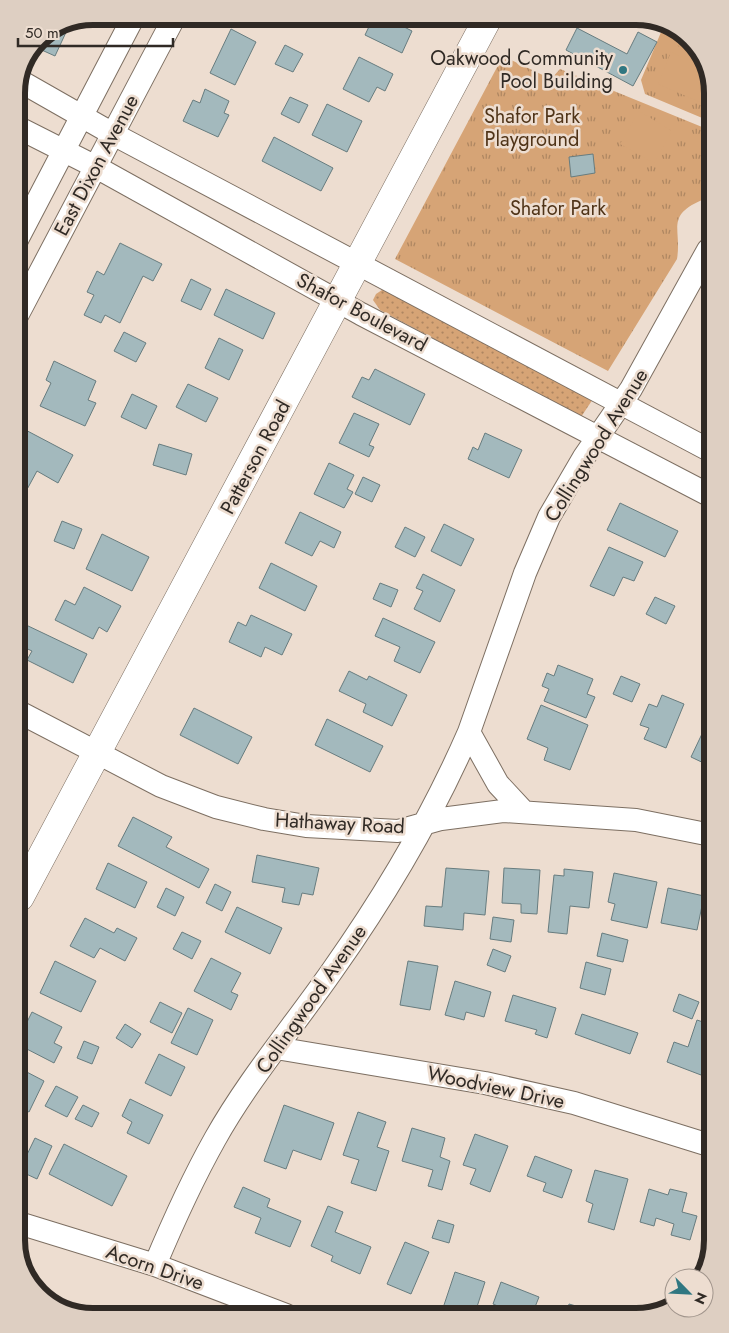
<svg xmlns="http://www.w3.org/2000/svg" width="729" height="1333" font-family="Jost,sans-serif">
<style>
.grass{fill:url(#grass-dots)}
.park{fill:url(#park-tufts)}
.pitch{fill:#d6a476}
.building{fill:#a3b9bd;stroke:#677c7f}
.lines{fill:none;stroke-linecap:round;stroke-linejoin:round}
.minor-casing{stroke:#7d6f62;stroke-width:24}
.secondary-casing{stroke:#7d6f62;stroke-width:29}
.minor{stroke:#fff;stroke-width:22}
.secondary{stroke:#fff;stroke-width:28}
.poi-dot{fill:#307781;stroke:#edddd0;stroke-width:2}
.labels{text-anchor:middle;stroke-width:5;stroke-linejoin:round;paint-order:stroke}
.poi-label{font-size:20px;fill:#302a25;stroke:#edddd0;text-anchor:end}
.park-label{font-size:20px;fill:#503418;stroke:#edddd0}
.street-label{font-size:20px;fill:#302a25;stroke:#edddd0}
.rim{fill:none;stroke:#302a25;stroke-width:6}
</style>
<defs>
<pattern id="grass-dots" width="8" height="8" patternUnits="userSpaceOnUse" patternTransform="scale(1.25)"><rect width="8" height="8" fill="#d6a476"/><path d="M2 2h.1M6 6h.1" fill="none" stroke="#ae8661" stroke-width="1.8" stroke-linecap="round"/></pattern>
<pattern id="park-tufts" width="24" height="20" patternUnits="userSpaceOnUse" patternTransform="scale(1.25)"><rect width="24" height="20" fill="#d6a476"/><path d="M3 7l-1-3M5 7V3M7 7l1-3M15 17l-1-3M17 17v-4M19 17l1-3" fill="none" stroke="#ae8661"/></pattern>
</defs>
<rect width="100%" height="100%" fill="#edddd0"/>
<!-- grass -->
<path class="grass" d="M382,290H386L593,399L581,417L380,310L373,300L376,294Z"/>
<!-- park -->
<path class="park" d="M664,25L683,32L707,63V120L645,94L641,80Z
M503,56L551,79L560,69L707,129V190L702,200C665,216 682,229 677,259L608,371L395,259Z"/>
<!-- pitch -->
<path class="pitch" d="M680,31L683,32L701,55L674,44Z
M671,52L707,68V105L658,84Z
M639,111L672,131L654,163L620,144Z"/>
<!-- building -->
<path class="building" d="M374,16H383L412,31L402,53L365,35Z
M414,16H425L423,21Z
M66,27L68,28L55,56L35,47L39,39Z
M577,28L627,54L638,32L657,42L633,86L566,50Z
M231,29L256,42L235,85L210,73Z
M285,45L303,54L293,72L275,64Z
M359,57L393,74L385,91L377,87L369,102L343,89Z
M205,89L229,101L224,113L229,115L218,137L183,121L193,100L200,103Z
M290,97L308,105L299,123L281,114Z
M327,104L362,121L347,152L312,135Z
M274,137L333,168L321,191L262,161Z
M593,154L595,173L571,177L569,157Z
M120,243L162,264L153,281L143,276L120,323L105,315L101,323L84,315L94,295L87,292L97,271L104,275Z
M191,279L211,289L201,310L181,301Z
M226,289L275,313L263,339L214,315Z
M124,332L146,343L136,362L114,351Z
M219,338L243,350L229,380L205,368Z
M54,361L96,381L88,400L96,403L85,426L40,406L51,383L46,380Z
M375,369L425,394L410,425L352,397L362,377L369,380Z
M188,384L218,398L206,422L176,407Z
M132,394L157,406L146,429L121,417Z
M354,413L379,424L369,445L374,447L369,457L339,443Z
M18,426L73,455L58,483L37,471L18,506Z
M485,433L522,450L509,478L468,459L473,447L478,450Z
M159,444L192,454L186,475L153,465Z
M329,463L354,475L347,489L353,492L344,508L314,494Z
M363,477L380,485L372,502L355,494Z
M620,503L678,531L665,557L607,530Z
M300,512L341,532L334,548L320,541L312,556L285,543Z
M62,521L82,529L74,549L54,541Z
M444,524L474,539L461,566L431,551Z
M405,527L425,537L415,557L395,547Z
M102,534L149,557L132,591L86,569Z
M609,547L643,562L634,581L623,577L614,596L590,586Z
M271,563L317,586L305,611L259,588Z
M423,574L455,590L440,622L414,609L423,591L416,588Z
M380,583L398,590L391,607L373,599Z
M84,587L121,606L107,632L99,627L93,639L55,620L65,600L75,605Z
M655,597L675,606L666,624L646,614Z
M251,615L292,634L282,655L265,647L261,657L229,642L238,622L246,626Z
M383,618L435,642L420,673L394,661L400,647L375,636Z
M24,624L87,654L73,683L27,660L32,651L19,645V635Z
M558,665L593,679L587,694L595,697L586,718L544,701L549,689L542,686L547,673L554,676Z
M349,671L367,680L369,676L407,695L392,726L363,712L366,704L339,691Z
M621,676L640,684L632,702L613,694Z
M662,695L684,704L666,748L644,739L649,728L640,725L649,704L657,707Z
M541,705L588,725L570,770L544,760L548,748L527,739Z
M194,708L252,737L238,764L180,735Z
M710,717V766L691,757Z
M327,719L383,746L370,772L315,745Z
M133,817L172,837L166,847L209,869L199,888L118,846Z
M257,855L319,868L313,895L302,893L299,905L282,902L285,888L252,882Z
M108,863L147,882L135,908L96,889Z
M446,868L489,871L485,915L464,913L463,930L424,926L426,906L442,907Z
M504,868L540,870L537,914L521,913V904L502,903Z
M564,869L593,872L589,908L570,906L567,934L548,932L554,875L564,876Z
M614,873L657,882L647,928L611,920L615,904L608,902Z
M215,884L231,892L222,911L206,903Z
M166,888L184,897L175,916L157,907Z
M668,888L704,896L697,930L661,923Z
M237,907L282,928L270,954L225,932Z
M493,917L514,920L511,942L490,939Z
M85,918L114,933L117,928L137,938L125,961L100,948L94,958L70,946Z
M182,932L201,941L192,959L173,949Z
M602,933L628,940L623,962L597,956Z
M493,949L511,956L505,972L487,965Z
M211,958L241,973L231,992L238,995L231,1010L194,991Z
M55,961L96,981L81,1012L40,993Z
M408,961L438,966L430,1010L400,1005Z
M586,962L611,969L605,995L580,988Z
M455,981L491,992L484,1017L466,1012L464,1020L445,1015Z
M679,994L699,1002L692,1019L673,1011Z
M513,995L556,1008L547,1038L535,1034L537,1030L505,1021Z
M160,1002L182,1013L172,1033L150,1022Z
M188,1008L213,1020L197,1055L171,1043Z
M32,1012L62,1027L54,1043L62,1047L54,1063L21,1046V1034Z
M582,1014L638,1033L630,1054L575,1034Z
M697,1020L712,1025V1045L701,1075L667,1062L674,1042L688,1047Z
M125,1024L141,1034L132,1048L116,1038Z
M84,1041L99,1047L92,1064L77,1058Z
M159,1054L185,1067L171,1096L145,1083Z
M21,1069L44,1081L29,1112L21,1108Z
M56,1086L78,1097L67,1117L45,1106Z
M130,1099L163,1115L149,1144L127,1133L132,1122L122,1116Z
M83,1105L99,1113L92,1127L75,1119Z
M284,1105L334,1123L321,1160L293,1150L286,1169L264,1161Z
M358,1112L386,1122L377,1147L389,1151L376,1191L351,1183L359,1160L343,1155Z
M412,1128L445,1138L440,1157L450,1161L442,1190L428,1186L433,1170L402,1161Z
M475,1134L508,1146L490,1192L470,1184L476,1169L463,1165Z
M35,1138L52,1146L37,1179L22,1172V1165Z
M64,1144L127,1176L112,1206L49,1174Z
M535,1156L572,1170L562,1198L543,1191L546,1183L527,1176Z
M595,1170L628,1179L614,1230L588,1222L593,1204L586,1201Z
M243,1187L270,1199L267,1207L301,1221L290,1247L255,1233L261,1218L234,1207Z
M649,1189L668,1195L670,1189L687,1193L682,1212L697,1216L690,1240L671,1235L674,1224L656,1218L654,1226L640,1222Z
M328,1206L343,1212L335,1232L371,1247L360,1274L331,1261L333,1256L311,1246Z
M438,1220L454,1225L449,1243L432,1238Z
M405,1242L429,1252L411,1294L387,1284Z
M455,1272L485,1282L475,1313H458L443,1308Z
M501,1282L539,1297L533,1312H504L505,1309L493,1304Z
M49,1303L77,1311L76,1312L50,1304Z
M569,1304L590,1310L589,1312H567Z
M99,1310L115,1316L96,1317Z"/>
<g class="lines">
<defs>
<path id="minor" d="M20,81L113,134L709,450
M17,127L96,167L361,314L709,495
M17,240L134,16
M18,314L175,16
M19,712L161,786L216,807L264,819L306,826L398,831L441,819L503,811L636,820L711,835
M524,812L498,784L469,732L525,573L549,517L584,457L631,389L708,250
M276,1048L485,1083L574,1103L712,1146
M22,1224L155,1265L286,1315
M155,1265C173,1222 192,1180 215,1139C248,1080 293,1027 332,971C385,896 432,817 469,732"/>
<path id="secondary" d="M20,897L489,16"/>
</defs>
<!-- minor casing -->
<use href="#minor" class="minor-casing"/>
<!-- secondary casing -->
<use href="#secondary" class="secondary-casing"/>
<!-- minor -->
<use href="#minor" class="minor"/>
<!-- secondary -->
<use href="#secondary" class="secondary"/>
</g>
<!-- markers -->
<circle class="poi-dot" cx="623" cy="70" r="5"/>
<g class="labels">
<!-- poi labels -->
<g class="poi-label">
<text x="613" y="65">Oakwood Community<tspan x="613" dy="23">Pool Building</tspan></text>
</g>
<!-- park labels -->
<g class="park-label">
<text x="532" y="123">Shafor Park<tspan x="532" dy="23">Playground</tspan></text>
<text x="558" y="215">Shafor Park</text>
</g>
<!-- street labels -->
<g class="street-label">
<text transform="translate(96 165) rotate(-62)" y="7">East Dixon Avenue</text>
<text transform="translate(362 312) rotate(28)" y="7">Shafor Boulevard</text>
<text transform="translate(596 445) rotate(-58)" y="7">Collingwood Avenue</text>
<text transform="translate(255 457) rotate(-62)" y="7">Patterson Road</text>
<text transform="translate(340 823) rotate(3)" y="7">Hathaway Road</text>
<text transform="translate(311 999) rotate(-55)" y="7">Collingwood Avenue</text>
<text transform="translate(496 1087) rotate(12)" y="7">Woodview Drive</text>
<text transform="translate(155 1267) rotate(19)" y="7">Acorn Drive</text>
</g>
</g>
<!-- crop -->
<path d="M0 0H729V1333H0ZM93 25H636A68 68 0 0 1 704 93V1240A68 68 0 0 1 636 1308H93A68 68 0 0 1 25 1240V93A68 68 0 0 1 93 25Z" fill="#decfc2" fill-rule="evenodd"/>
<path class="rim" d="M93 25H636A68 68 0 0 1 704 93V1240A68 68 0 0 1 636 1308H93A68 68 0 0 1 25 1240V93A68 68 0 0 1 93 25Z"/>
<!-- north arrow -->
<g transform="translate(689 1293) rotate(114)"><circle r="24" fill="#edddd0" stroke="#a1958c"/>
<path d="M0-4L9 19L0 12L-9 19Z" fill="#307781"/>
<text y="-8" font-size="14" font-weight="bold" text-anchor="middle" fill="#302a25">N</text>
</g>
<!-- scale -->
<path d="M18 38v8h155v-8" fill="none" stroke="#302a25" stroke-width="2.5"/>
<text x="25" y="38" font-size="15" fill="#302a25" stroke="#edddd0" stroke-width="4" paint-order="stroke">50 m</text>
</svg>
